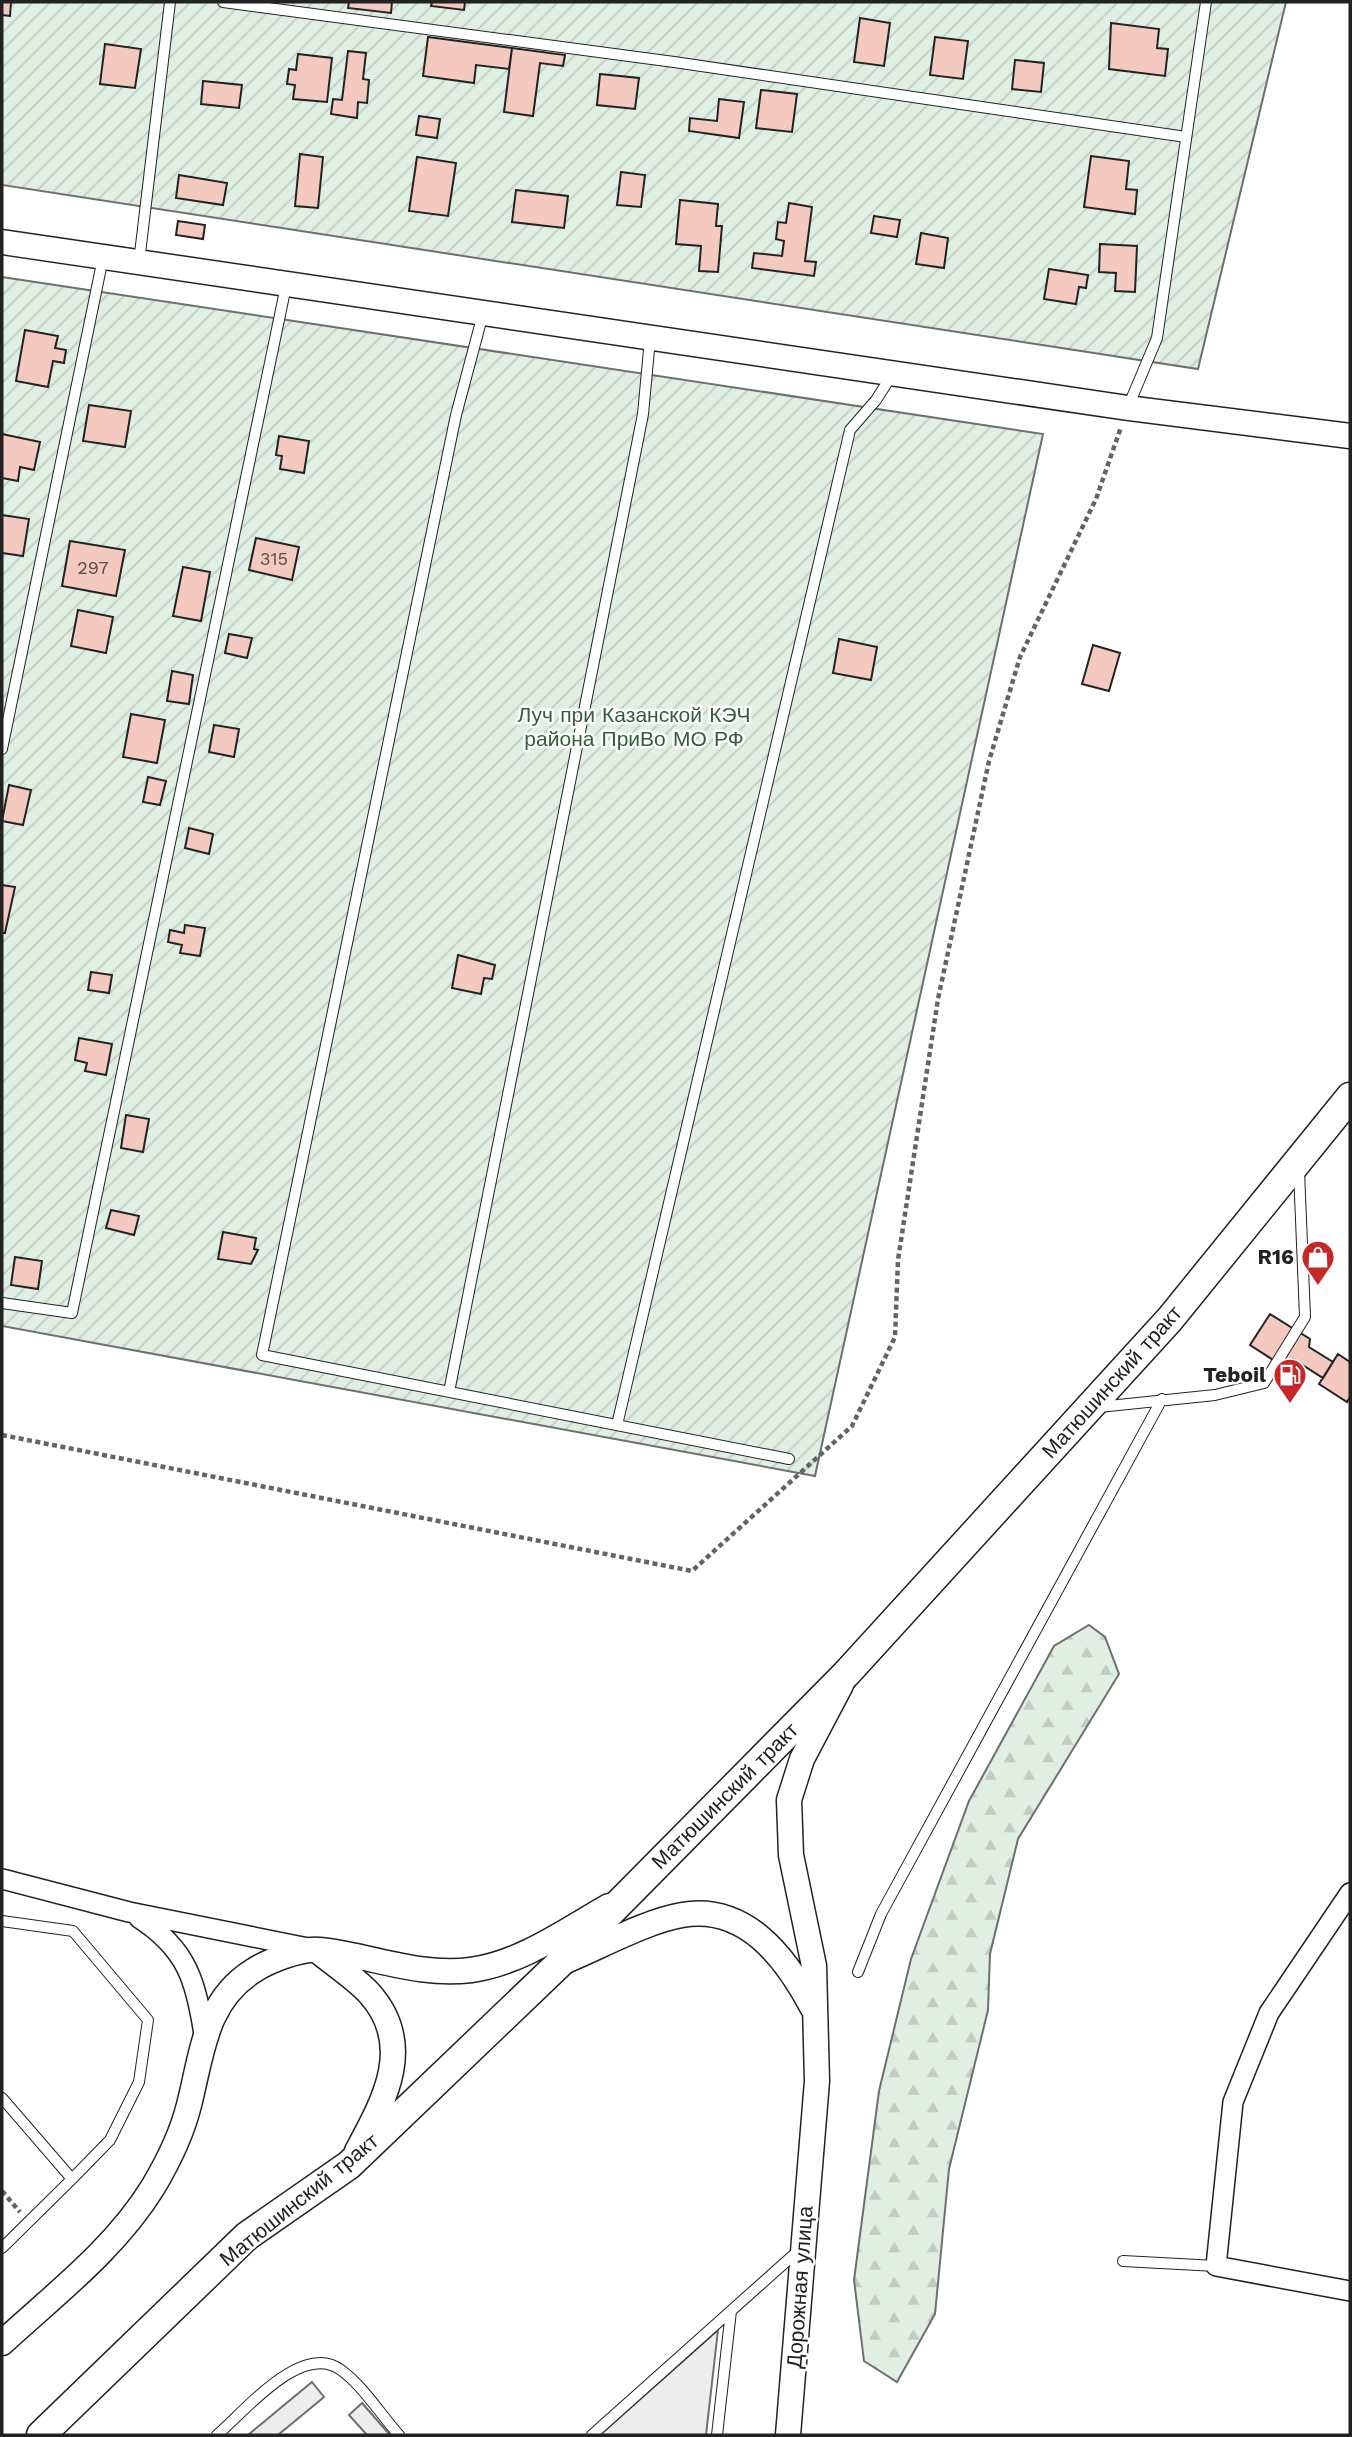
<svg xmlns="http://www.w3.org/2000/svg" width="1352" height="2437" font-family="'Work Sans',sans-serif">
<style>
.forest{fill:url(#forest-firs);stroke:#6f6f6f;stroke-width:2}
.garden{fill:url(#garden-furrows);stroke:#6f6f6f;stroke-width:2}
.parking{fill:#ededed;stroke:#6f6f6f;stroke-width:2}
.building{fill:#f3c9c0;stroke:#222;stroke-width:2}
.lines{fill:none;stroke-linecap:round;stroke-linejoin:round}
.service-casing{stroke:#222;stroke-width:12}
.minor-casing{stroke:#222;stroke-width:22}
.tertiary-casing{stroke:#222;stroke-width:27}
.secondary-casing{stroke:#222;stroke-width:31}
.path{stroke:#646464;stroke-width:4.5;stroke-dasharray:5 3.5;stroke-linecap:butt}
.service{stroke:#fff;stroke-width:10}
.minor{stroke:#fff;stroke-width:19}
.tertiary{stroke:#fff;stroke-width:24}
.secondary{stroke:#fff;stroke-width:28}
.labels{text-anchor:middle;stroke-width:5;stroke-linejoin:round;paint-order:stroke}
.number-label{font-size:18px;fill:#564c4a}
.park-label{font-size:21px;fill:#2f5e38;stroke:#fff}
.poi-label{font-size:21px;font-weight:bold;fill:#222;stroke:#fff;text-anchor:end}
.street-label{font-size:21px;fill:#222;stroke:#fff}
</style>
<defs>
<pattern id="forest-firs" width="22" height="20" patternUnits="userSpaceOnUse" patternTransform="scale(1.75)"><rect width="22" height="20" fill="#e0efe3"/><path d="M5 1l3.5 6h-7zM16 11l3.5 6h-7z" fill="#c0cdc2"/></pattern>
<pattern id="garden-furrows" width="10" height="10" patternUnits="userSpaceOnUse" patternTransform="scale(1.75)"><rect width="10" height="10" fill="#e0efe3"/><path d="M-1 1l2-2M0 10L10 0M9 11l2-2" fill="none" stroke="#c0cdc2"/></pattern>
</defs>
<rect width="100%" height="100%" fill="#fff"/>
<!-- forest -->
<path class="forest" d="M1089,1625L1105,1637L1119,1674L1018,1839L990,1954L988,2010L949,2169L935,2314L897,2382L864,2361L854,2280L879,2091L911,1959L969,1801L1054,1646Z"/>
<!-- garden -->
<path class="garden" d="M2,2H1286L1198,369L2,185Z
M2,277L1043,434L815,1476L2,1326Z"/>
<!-- parking -->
<path class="parking" d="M718,2330L706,2435H600Z
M312,2382L324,2397L278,2435H248Z
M362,2403L390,2435H367L349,2415Z"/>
<!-- building -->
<path class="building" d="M2,2H11L10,16L2,15Z
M349,2H392L391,13L348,8Z
M432,2H465L464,10L431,6Z
M860,18L890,23L884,66L854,62Z
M1111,23L1159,29L1157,48L1168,49L1165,76L1109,69Z
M428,37L512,48L509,69L476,65L474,83L423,76Z
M935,37L968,41L963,79L930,75Z
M105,44L141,49L135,88L100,84Z
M512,48L565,55L563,66L540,63L533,116L504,112Z
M348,51L366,53L363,79L369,80L367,103L358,102L357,118L331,114L333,99L342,100Z
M298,54L332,58L327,102L293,99L295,85L287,84L289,69L296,70Z
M1015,60L1044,63L1041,92L1012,89Z
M600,74L639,78L635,109L597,105Z
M203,81L242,85L239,108L201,104Z
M761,90L797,94L792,132L756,128Z
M719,99L744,102L739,138L689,131L690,118L717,121Z
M419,116L440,119L437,138L416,135Z
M300,154L323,157L318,208L295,206Z
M1091,156L1129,161L1126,189L1137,190L1135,214L1084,207Z
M417,157L456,163L448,216L409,211Z
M621,172L645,175L641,207L617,205Z
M179,175L227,183L223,205L176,198Z
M516,190L568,196L564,228L512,222Z
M680,200L718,204L716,226H722L718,272L699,271L701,246L676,244Z
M789,203L812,207L805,261L816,262L814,276L752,268L754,253L782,256L784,241L776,239L778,222L786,223Z
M874,216L900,220L897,237L871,233Z
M178,221L205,225L203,239L176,235Z
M921,233L948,238L944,268L916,264Z
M1100,244L1137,246L1135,292L1115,291L1116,273L1099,272Z
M1049,269L1088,275L1086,288L1079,287L1076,304L1044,299Z
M25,330L58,336L55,348L66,350L64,363L53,361L48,387L16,381Z
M89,405L131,411L125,447L83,441Z
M2,434L40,442L34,470L20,467L18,481L2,478Z
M279,436L309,441L304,473L280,469L282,456L276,455Z
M2,515L29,519L23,556L2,553Z
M256,538L299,547L292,580L249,570Z
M70,541L125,550L116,596L62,586Z
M183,567L210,572L201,621L173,616Z
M78,610L113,617L106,653L71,646Z
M229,634L252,638L247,658L225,653Z
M839,639L877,647L871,680L833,673Z
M1093,645L1120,653L1109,691L1082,684Z
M172,671L193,675L189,704L167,701Z
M131,714L165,720L157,763L123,757Z
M214,725L239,729L234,757L209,752Z
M148,777L166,781L160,805L143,802Z
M9,785L31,790L23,825L2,821Z
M189,828L213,834L209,854L185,848Z
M2,885L15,887L5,933H2Z
M185,925L205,928L200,956L180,953L182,945L168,942L170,930L184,933Z
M458,955L495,965L492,979L484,978L481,994L452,988Z
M91,972L112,975L109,993L88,990Z
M79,1038L112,1044L106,1075L85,1071L87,1063L75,1060Z
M126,1115L149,1119L143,1152L121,1148Z
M111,1210L139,1216L134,1235L106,1228Z
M223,1232L256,1238L254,1249L258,1250L251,1264L218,1259Z
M15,1257L42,1261L38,1289L11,1285Z
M1270,1314L1310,1339L1309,1347L1333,1362L1323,1378L1293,1359L1287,1369L1250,1345Z
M1338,1354L1350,1362V1397L1347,1402L1319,1384Z"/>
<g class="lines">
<defs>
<path id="service" d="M223,2L674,62L1186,137
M139,262L170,2
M483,314L456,415L262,1355L789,1459
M1128,407L1157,338L1206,2
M2,749L103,258
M2,1303L72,1313L286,286
M449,1392L643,414L650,339
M1099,1407L1215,1395L1264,1383L1305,1317L1299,1171
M617,1425L850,430L876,400L892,375
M2,1921L73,1931L148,2020L139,2082L110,2140L72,2179L2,2098
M858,1972L881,1914L1162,1399
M2,2248L72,2179
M1123,2261L1216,2266
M217,2435C245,2411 302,2341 341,2370C363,2386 381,2415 399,2435
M592,2435L798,2251
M717,2435L731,2311"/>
<path id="minor" d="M2,1879L129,1912L308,1948
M1350,1893L1269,2013L1233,2102L1216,2266L1350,2291
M139,1918C187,1949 196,1981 204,2035"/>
<path id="tertiary" d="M2,242L1128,408L1350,436
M319,1952C335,1965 355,1978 369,1993C416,2045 384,2101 357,2151
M563,1962C598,1948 646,1921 682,1915C746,1904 786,1958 812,2007
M2,2343C54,2295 115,2249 153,2187C168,2162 182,2133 189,2105C202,2054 205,2001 253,1971C268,1961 301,1948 319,1950C370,1955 418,1977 471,1970C521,1963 565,1931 609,1906
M788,2435L817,2081L814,1966L791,1855L789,1800L802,1759L841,1685"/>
<path id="secondary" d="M41,2435L247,2236L349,2165L559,1964L846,1674L1170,1319L1350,1097"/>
</defs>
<!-- service casing -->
<use href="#service" class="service-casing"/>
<!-- minor casing -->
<use href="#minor" class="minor-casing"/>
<!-- tertiary casing -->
<use href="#tertiary" class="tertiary-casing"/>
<!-- secondary casing -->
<use href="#secondary" class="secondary-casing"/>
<!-- path -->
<path class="path" d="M2,1435L692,1571L852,1426L895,1337L898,1260L938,999L989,761L1020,657L1096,499L1121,427
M2,2191L20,2212"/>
<!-- service -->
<use href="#service" class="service"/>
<!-- minor -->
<use href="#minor" class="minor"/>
<!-- tertiary -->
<use href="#tertiary" class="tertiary"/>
<!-- secondary -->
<use href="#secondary" class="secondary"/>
</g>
<!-- icons -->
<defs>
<symbol id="shop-pin" viewBox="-11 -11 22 30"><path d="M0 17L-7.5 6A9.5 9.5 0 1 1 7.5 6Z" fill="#c62828" stroke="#fff"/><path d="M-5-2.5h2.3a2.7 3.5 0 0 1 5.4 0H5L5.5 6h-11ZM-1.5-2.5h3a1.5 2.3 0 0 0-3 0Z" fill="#fff"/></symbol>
<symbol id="fuel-pin" viewBox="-11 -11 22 30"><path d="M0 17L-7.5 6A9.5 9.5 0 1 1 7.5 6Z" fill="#c62828" stroke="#fff"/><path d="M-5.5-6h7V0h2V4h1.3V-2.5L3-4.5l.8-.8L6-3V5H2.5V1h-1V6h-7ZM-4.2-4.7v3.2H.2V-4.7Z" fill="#fff"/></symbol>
</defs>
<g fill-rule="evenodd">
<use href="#shop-pin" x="1299" y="1238" width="38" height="52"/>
<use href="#fuel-pin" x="1271" y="1356" width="38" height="52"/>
</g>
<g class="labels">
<!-- number labels -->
<g class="number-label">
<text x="274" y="565">315</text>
<text x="93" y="574">297</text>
</g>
<!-- park labels -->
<g class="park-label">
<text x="634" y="722">Луч при Казанской КЭЧ<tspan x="634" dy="24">района ПриВо МО РФ</tspan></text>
</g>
<!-- poi labels -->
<g class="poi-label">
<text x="1294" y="1264">R16</text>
<text x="1266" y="1382">Teboil</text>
</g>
<!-- street labels -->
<g class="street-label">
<text transform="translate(1112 1382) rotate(-48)" y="7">Матюшинский тракт</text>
<text transform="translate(725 1796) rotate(-45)" y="7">Матюшинский тракт</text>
<text transform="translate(299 2200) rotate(-39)" y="7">Матюшинский тракт</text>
<text transform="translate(800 2287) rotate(-86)" y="7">Дорожная улица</text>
</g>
</g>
<!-- border -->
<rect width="1352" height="2437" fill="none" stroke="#222222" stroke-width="7"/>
</svg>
